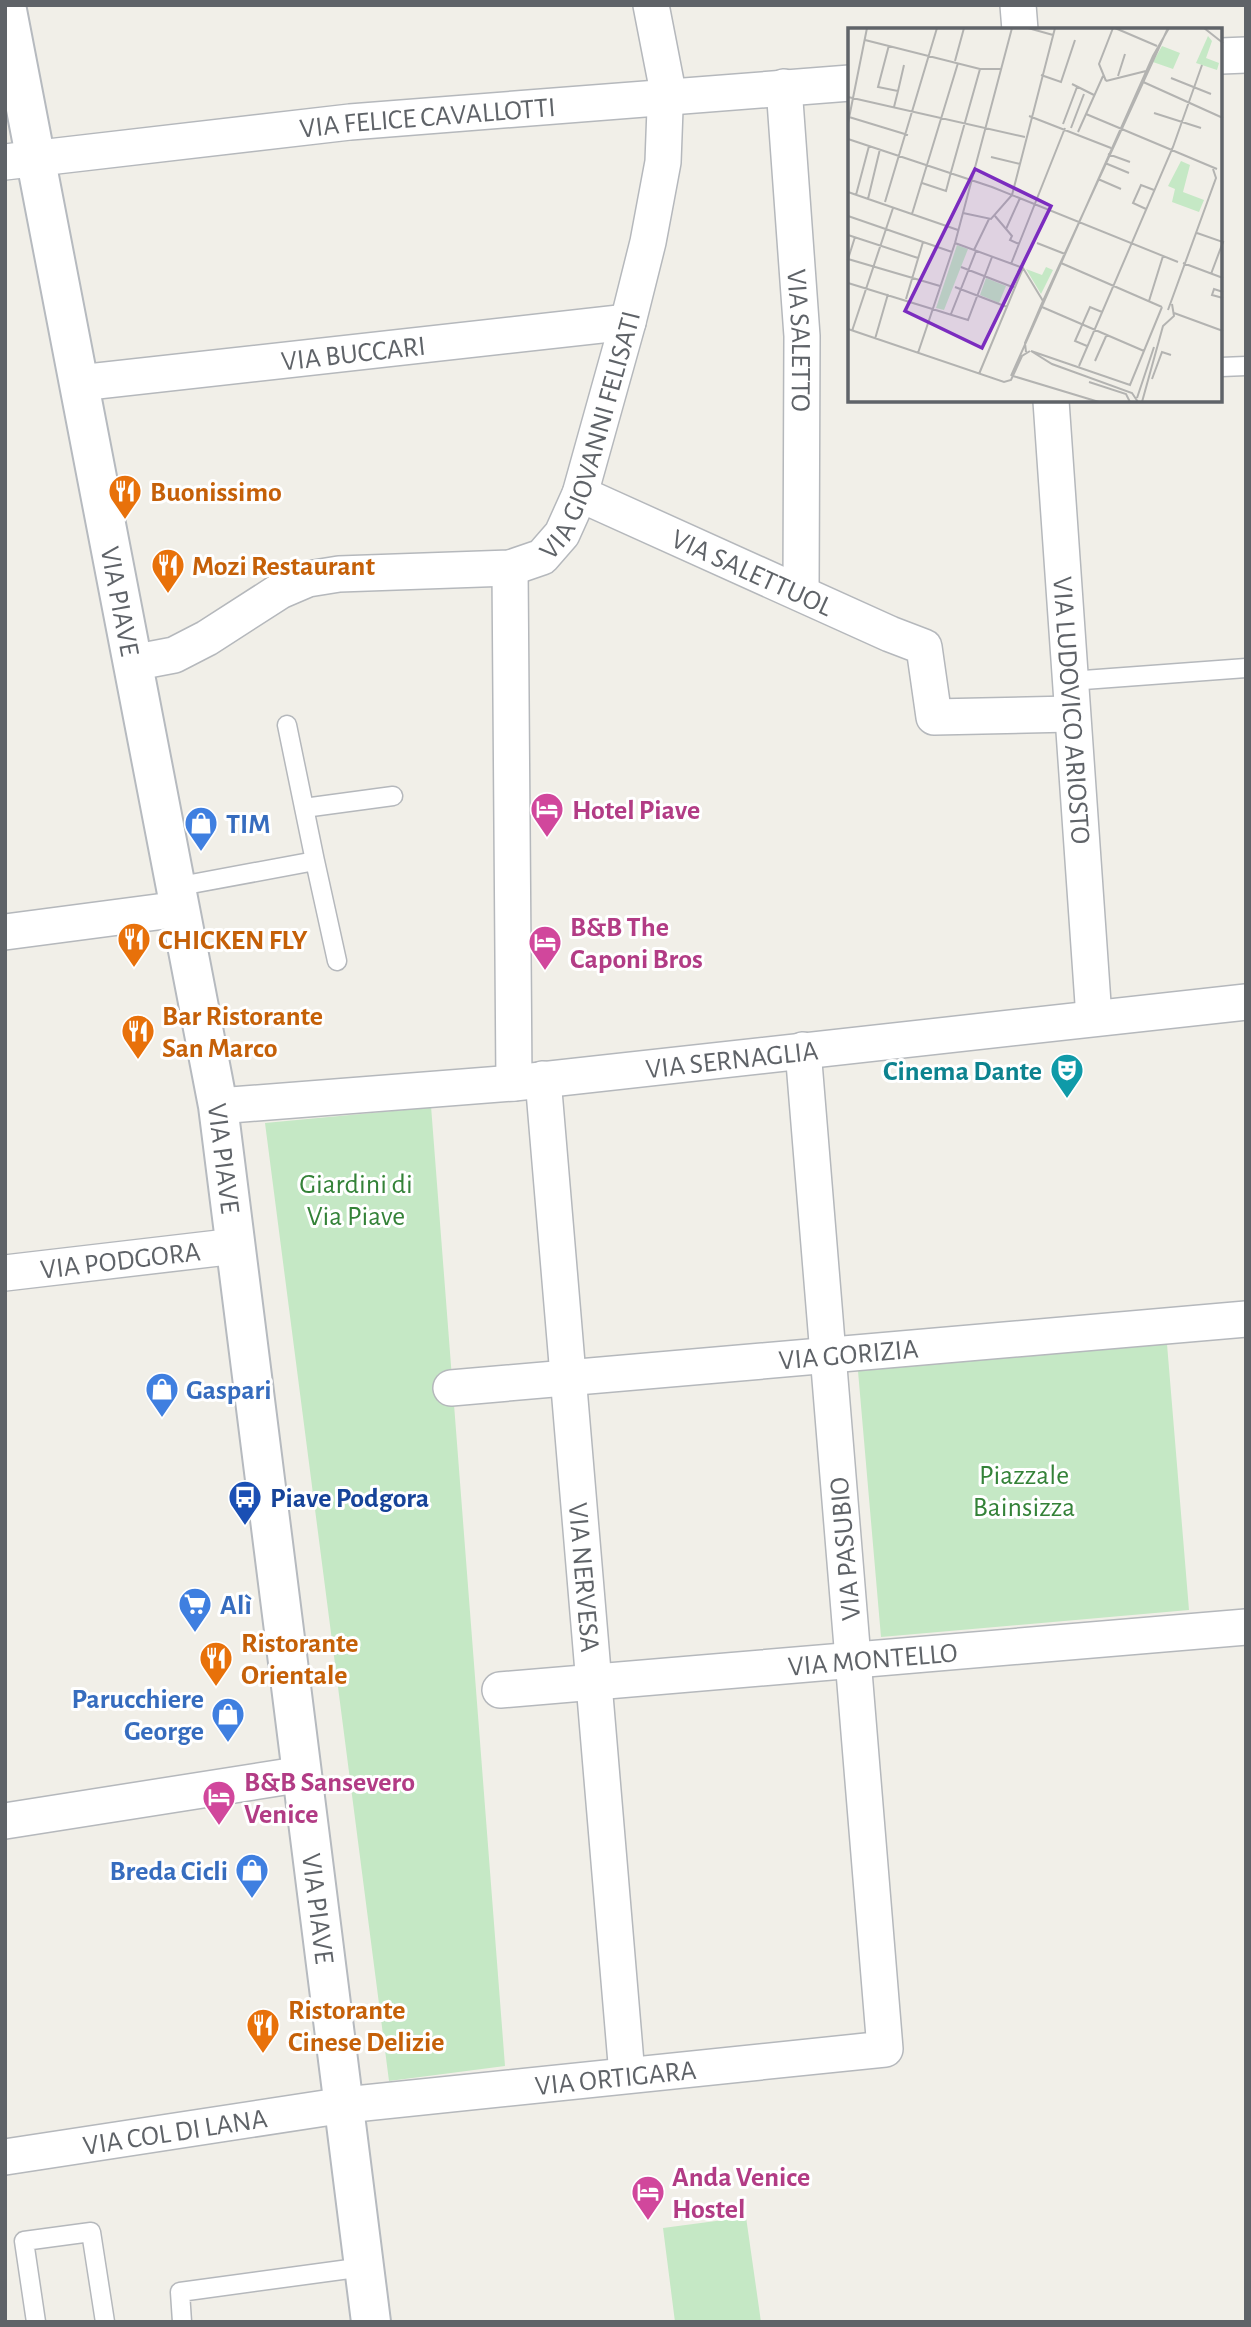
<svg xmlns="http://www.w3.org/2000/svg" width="1251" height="2327" font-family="'Alegreya Sans',sans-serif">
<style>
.green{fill:#c5e8c5}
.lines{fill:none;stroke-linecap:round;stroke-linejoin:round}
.lane-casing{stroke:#b5b8bc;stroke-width:21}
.street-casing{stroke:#b5b8bc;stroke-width:38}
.secondary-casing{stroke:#b6babf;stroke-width:42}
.lane{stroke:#fff;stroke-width:18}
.street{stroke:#fff;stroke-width:35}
.secondary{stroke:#fff;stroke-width:38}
.labels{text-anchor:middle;stroke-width:6;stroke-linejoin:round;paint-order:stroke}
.street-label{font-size:28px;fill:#5f6368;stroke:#fff}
.food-label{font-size:28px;font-weight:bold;fill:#c56008;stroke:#fff;text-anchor:start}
.hotel-label{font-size:28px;font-weight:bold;fill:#b23c85;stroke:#fff;text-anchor:start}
.shop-label{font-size:28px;font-weight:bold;fill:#366cbe;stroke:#fff;text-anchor:start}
.culture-label{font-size:28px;font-weight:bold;fill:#0d838f;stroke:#fff;text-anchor:end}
.park-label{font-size:28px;fill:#348238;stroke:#fff}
.transit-label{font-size:28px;font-weight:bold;fill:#164399;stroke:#fff;text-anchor:start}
.inset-road{fill:none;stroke:#b3b3b1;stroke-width:2}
.view{fill:#7b2cbf;fill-opacity:0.15;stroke:#7b2cbf;stroke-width:3.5}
.inset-edge{fill:none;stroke:#5f6368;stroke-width:3.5}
</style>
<rect width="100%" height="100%" fill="#f1efe8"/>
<!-- green -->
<path class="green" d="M431,1106L505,2066L389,2081L265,1123L414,1109Z
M1167,1344L1189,1610L881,1637L858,1371Z
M746,2217L761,2322H675L663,2228Z"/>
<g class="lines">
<defs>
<path id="lane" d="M1221,367L1246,366
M1070,681L1246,668
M304,808L393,796
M315,861L337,961
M175,887L315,861L287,725
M36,2322L24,2241L91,2232L105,2322
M182,2322L180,2292L364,2267"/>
<g id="street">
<path d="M1018,5L1020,30"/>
<path d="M1221,56L1246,55"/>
<path id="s1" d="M784,87L802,336L801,592"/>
<path id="s2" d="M5,162L350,122L850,83"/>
<path id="s3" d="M79,383L628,322"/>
<path id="s4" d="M1051,401L1094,1018"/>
<path id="s5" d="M580,494L890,634L924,647L934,717L1071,714"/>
<path d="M510,568L514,1083"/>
<path id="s6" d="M132,663L174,655L207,638L280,591L308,579L339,574L510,568L542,557L562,534L580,494L628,322L648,242L663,162L666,82L651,5"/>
<path d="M5,932L180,909"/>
<path id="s7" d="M543,1079L627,2075"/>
<path id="s8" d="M218,1106L514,1083L1246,1002"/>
<path id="s9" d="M5,1273L236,1246"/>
<path id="s10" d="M451,1388L1246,1319"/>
<path id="s11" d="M500,1690L1246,1627"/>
<path d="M5,1821L303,1774"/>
<path id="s12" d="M5,2157L345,2105L885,2049L803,1050"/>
</g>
<g id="secondary">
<path id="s13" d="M6,5L218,1106L371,2322"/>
</g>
</defs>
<!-- lane casing -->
<use href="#lane" class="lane-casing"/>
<!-- street casing -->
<use href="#street" class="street-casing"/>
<!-- secondary casing -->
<use href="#secondary" class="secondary-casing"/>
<!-- lane -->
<use href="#lane" class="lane"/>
<!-- street -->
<use href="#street" class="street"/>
<!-- secondary -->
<use href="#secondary" class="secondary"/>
</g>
<!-- icons -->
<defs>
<symbol id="restaurant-pin" viewBox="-11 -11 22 30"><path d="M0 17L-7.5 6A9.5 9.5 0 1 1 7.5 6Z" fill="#e8710a" stroke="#fff"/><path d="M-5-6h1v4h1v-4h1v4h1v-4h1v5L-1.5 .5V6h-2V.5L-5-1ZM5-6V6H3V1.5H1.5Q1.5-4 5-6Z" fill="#fff"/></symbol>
<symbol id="hotel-pin" viewBox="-11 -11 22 30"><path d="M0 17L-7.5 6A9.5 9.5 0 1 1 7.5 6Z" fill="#d1479c" stroke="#fff"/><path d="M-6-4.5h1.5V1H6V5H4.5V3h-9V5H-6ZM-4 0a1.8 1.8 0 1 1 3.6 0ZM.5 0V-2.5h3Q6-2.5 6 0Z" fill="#fff"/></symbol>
<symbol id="shop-pin" viewBox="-11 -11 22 30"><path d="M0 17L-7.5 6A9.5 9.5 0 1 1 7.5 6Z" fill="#3f7fe0" stroke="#fff"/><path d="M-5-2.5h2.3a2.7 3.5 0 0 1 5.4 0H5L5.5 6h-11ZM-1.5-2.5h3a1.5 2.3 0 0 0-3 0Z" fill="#fff"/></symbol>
<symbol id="theatre-pin" viewBox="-11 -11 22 30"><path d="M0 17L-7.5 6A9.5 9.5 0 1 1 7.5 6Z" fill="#0f9aa8" stroke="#fff"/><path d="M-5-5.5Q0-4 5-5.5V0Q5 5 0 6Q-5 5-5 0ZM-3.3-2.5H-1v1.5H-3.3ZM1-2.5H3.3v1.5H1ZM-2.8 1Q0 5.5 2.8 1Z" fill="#fff"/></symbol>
<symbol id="bus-pin" viewBox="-11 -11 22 30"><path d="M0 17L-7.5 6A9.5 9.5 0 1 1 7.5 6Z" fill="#1a4fb4" stroke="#fff"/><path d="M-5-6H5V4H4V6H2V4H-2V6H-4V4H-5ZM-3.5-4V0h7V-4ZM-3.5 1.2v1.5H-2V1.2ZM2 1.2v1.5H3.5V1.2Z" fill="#fff"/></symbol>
<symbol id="supermarket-pin" viewBox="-11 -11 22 30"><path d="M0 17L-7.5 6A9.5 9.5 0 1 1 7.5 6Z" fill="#3f7fe0" stroke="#fff"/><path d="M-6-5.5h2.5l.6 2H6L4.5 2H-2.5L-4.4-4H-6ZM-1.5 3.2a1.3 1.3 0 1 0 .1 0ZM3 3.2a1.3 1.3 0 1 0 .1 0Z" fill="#fff"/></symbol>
</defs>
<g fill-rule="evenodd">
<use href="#restaurant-pin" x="106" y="472" width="38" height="52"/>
<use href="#restaurant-pin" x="149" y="546" width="38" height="52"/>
<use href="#hotel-pin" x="528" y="790" width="38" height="52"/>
<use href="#shop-pin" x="182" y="804" width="38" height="52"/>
<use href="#restaurant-pin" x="115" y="920" width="38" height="52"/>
<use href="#hotel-pin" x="526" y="923" width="38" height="52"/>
<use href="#restaurant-pin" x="119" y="1012" width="38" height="52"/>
<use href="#theatre-pin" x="1048" y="1051" width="38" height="52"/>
<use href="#shop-pin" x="143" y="1370" width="38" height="52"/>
<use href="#bus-pin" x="226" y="1478" width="38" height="52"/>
<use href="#supermarket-pin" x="176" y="1585" width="38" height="52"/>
<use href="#restaurant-pin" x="197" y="1639" width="38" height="52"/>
<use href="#shop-pin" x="209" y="1695" width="38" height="52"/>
<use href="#hotel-pin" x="200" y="1778" width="38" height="52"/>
<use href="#shop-pin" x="233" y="1851" width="38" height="52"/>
<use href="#restaurant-pin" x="244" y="2006" width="38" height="52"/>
<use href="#hotel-pin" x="629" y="2173" width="38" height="52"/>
</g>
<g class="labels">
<!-- street labels -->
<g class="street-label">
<text dy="10" stroke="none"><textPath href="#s2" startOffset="425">VIA FELICE CAVALLOTTI</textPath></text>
<text dy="10" stroke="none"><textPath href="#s1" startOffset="254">VIA SALETTO</textPath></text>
<text dy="10" stroke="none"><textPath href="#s3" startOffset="276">VIA BUCCARI</textPath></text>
<text dy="10" stroke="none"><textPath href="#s6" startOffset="567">VIA GIOVANNI FELISATI</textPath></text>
<text dy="10" stroke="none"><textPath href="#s5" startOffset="189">VIA SALETTUOL</textPath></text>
<text dy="10" stroke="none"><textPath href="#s13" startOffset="607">VIA PIAVE</textPath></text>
<text dy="10" stroke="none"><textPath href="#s4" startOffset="310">VIA LUDOVICO ARIOSTO</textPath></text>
<text dy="10" stroke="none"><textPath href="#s8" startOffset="516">VIA SERNAGLIA</textPath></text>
<text dy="10" stroke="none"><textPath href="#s13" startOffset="1174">VIA PIAVE</textPath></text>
<text dy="10" stroke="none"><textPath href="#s9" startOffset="116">VIA PODGORA</textPath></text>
<text dy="10" stroke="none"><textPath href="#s10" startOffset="399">VIA GORIZIA</textPath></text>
<text transform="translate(844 1549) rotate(-95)" y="10">VIA PASUBIO</text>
<text dy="10" stroke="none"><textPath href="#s7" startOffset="500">VIA NERVESA</textPath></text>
<text dy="10" stroke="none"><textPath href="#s11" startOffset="374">VIA MONTELLO</textPath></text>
<text dy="10" stroke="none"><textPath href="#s13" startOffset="1930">VIA PIAVE</textPath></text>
<text dy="10" stroke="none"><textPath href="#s12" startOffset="616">VIA ORTIGARA</textPath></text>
<text dy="10" stroke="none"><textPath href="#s12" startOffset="172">VIA COL DI LANA</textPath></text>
</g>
<!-- food labels -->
<g class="food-label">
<text x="150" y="501">Buonissimo</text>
<text x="192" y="575">Mozi Restaurant</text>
<text x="158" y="949">CHICKEN FLY</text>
<text x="162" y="1025">Bar Ristorante<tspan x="162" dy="32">San Marco</tspan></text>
<text x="241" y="1652">Ristorante<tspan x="241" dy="32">Orientale</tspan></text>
<text x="288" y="2019">Ristorante<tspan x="288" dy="32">Cinese Delizie</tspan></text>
</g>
<!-- hotel labels -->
<g class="hotel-label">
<text x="572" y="819">Hotel Piave</text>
<text x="570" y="936">B&amp;B The<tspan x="570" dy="32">Caponi Bros</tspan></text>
<text x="244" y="1791">B&amp;B Sansevero<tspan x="244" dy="32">Venice</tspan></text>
<text x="672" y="2186">Anda Venice<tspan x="672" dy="32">Hostel</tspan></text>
</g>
<!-- shop labels -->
<g class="shop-label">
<text x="226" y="833">TIM</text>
<text x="186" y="1399">Gaspari</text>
<text x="220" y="1614">Alì</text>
<text x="204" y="1708" text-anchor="end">Parucchiere<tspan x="204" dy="32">George</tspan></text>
<text x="228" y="1880" text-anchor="end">Breda Cicli</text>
</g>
<!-- culture labels -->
<g class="culture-label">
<text x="1042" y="1080">Cinema Dante</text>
</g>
<!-- park labels -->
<g class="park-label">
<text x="356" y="1193">Giardini di<tspan x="356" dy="32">Via Piave</tspan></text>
<text x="1024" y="1484">Piazzale<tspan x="1024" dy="32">Bainsizza</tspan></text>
</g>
<!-- transit labels -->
<g class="transit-label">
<text x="270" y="1507">Piave Podgora</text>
</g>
</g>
<!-- overview -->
<g transform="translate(848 28)">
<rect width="374" height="374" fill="#f1efe8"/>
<path d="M360,8L364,13L358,30L371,35L369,42L348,35ZM314,18L332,25L325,41L305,34ZM333,133L342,137L335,164L356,172L351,184L324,174L327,161L320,158ZM109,217L120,221L96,282L88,280ZM198,239L205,242L193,266L178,241L194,247ZM138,250L158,258L151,275L132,267Z" fill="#c5e8c5"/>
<path class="inset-road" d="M180,0L205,7M267,0L309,18M356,0L375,15M17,12L132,41H154M41,17L30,59L50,63L46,79M107,33L116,0M193,47L213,54L227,12M270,48L277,26M323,50L363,66M258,53L251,36L265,0M258,53L298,43M293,53L375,90M224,56L246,67M50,63L56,37M0,69L177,109M306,85L353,100M238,86L369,141M181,88L263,120M1,89L60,107M0,95L19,0M215,96L229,59M223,100L236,66M230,104L255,48M0,111L144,159L330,234M260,126L282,134M143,129L172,136M257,135L281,145M103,144L132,41M250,151L273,161M74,155L98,163L103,144M0,164L110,202M8,167L21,118M20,171L32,121M37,174L89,0M298,181L285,175L293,157L306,162M115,185L143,191L164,167L207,0M64,186L110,35M0,188L104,224M147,188L164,208L162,212L171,216M158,201L172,170M349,205L375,214L363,246M0,207L70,230M7,209L0,231L92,258M107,215L175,240L195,273M189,215L217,226M126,222L141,191M213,235L314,279M335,235L375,250M163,236L217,100M113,239L167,260M0,255L120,292L144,229M107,259L159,279M375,264L366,261L364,267L375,270M58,271L75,214M301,273L315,228M194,279L296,323M320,282L368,150L365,141M326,285L375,303M103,286L128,223M0,301L156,354L163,352L174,328L182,323M4,303L45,180M27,311L40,266M239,318L227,313L242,279L254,284M183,323L282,357L314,279M183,323L204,336L284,365L290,374M178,324L177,315L195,273L320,0M70,325L107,215L164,0M247,333L259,306M231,338L325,119L354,37M131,346L175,240M163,348L305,28L321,0M165,348L251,374M304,351L314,324L323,327M241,354L278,366L282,374M289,370L306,319M294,374L315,298L326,288L324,276"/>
<path class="view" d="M127,141L203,178L134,320L57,283Z"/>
<rect width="374" height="374" class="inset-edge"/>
</g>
<!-- border -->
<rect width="1251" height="2327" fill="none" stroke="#5f6368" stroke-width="14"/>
</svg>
